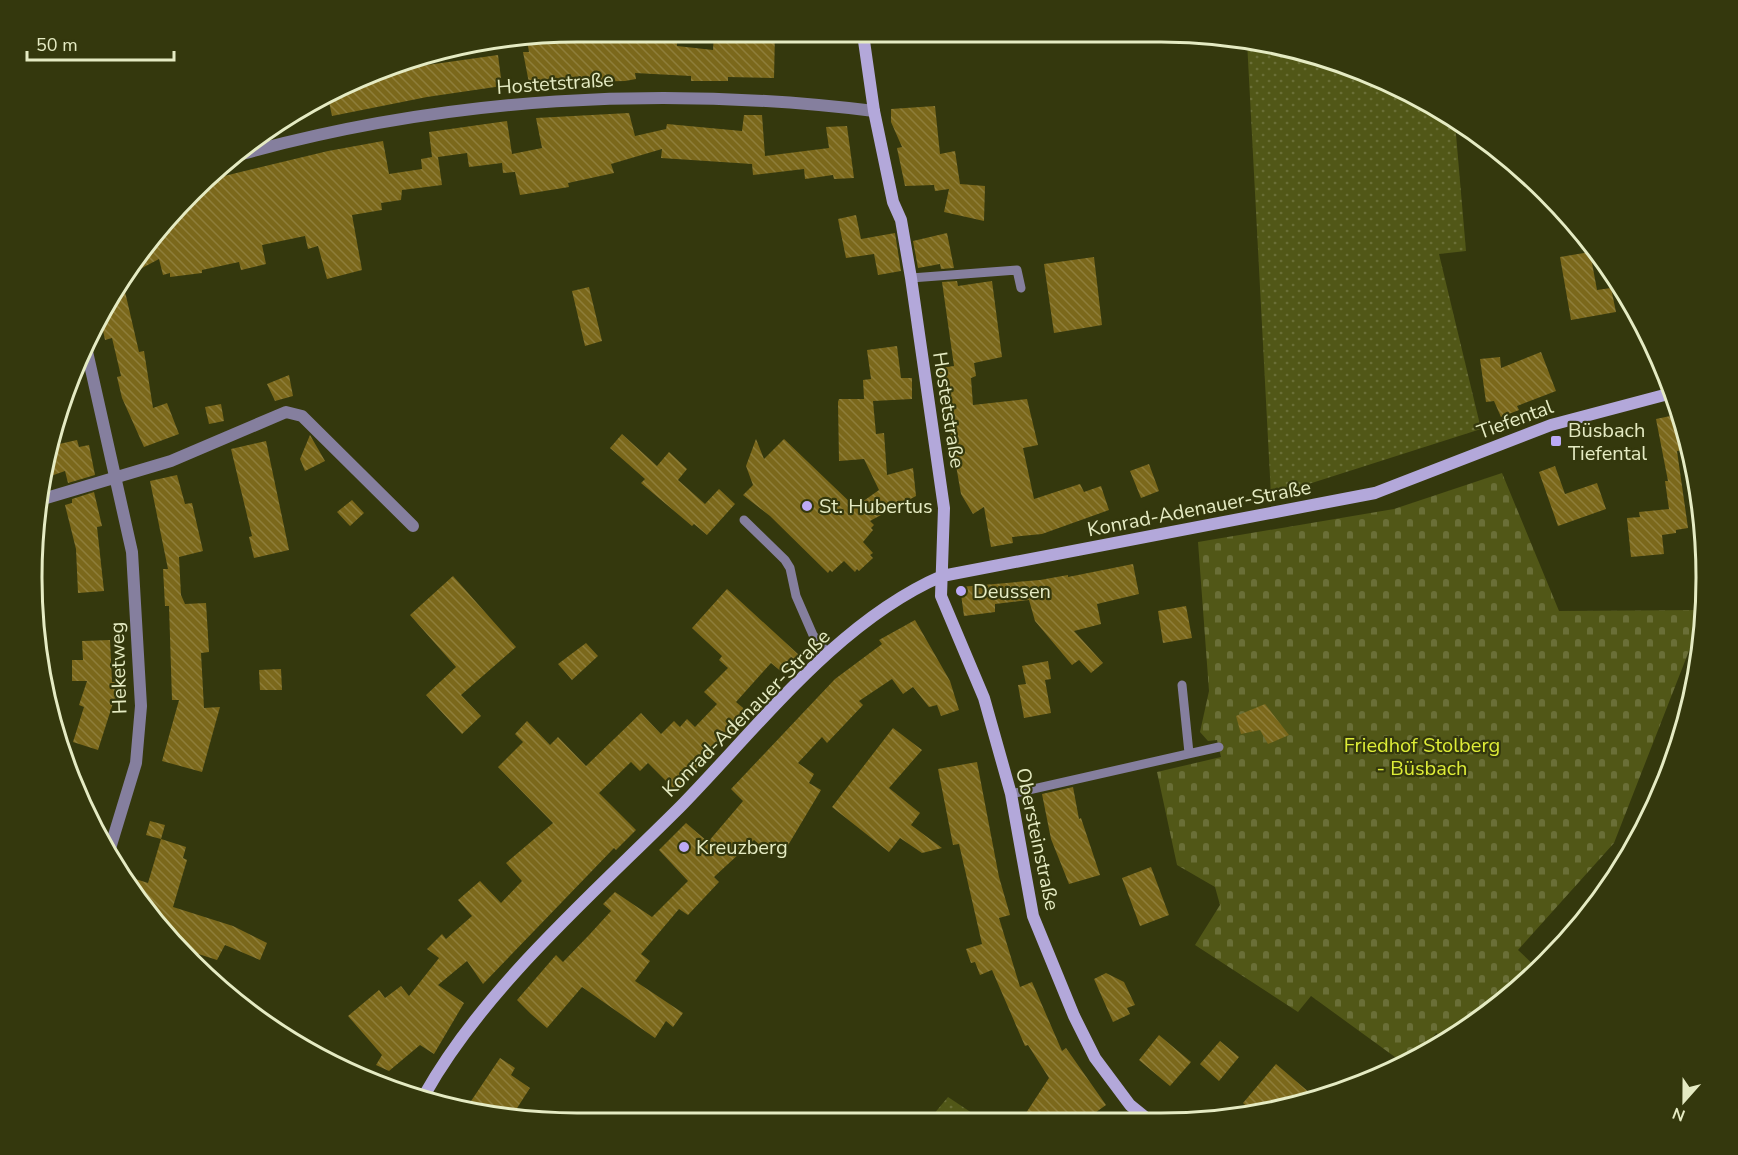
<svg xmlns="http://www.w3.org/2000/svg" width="1738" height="1155" font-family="'Nunito Sans',sans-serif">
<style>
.green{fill:url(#green-dots)}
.cemetery{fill:url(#cemetery-stones)}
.building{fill:url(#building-back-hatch)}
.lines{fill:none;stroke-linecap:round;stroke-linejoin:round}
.lane{stroke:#857f9e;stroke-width:9}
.street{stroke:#857f9e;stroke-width:12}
.secondary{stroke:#b3a8da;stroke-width:12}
.poi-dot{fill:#bcaaf6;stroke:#34380d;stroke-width:2}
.labels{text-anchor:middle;stroke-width:4.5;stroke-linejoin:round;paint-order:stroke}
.street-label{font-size:20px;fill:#e5ebc3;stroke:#34380d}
.poi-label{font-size:20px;fill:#e5ebc3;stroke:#34380d;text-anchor:start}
.park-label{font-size:20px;fill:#deed38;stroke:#34380d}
.rim{fill:none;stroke:#e5ebc3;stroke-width:3}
</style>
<defs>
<pattern id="green-dots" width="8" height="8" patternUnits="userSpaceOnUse" patternTransform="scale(1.5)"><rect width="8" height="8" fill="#515717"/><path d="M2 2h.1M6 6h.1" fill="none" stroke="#6a6f37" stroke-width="1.8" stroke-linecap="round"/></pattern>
<pattern id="cemetery-stones" width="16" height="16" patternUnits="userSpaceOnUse" patternTransform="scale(1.5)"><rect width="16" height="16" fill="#515717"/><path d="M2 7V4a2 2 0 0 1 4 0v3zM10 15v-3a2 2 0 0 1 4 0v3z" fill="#6a6f37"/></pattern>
<pattern id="building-back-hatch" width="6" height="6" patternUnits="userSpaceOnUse" patternTransform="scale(1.5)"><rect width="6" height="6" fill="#7b681b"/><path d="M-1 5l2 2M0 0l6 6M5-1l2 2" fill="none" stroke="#8e7e3a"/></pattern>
</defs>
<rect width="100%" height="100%" fill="#34380d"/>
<!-- green -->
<path class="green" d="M1247,41L1402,88L1455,123L1466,251L1439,254L1481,429L1271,496Z
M948,1097L984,1121H928Z"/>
<!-- cemetery -->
<path class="cemetery" d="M1502,473L1559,611L1703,610V615L1614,843L1518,950L1538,969L1493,1011L1447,1039L1436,1033L1420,1056L1406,1065L1311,996L1298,1012L1195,945L1220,905L1215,887L1177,865L1157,772L1221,757L1217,740L1208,741L1200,732L1209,691L1198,542L1394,509Z"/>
<!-- building -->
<path class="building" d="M578,32H677V46L713,50L714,32L775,33L774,78L728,77V81H691V76L635,73L636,79L625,81L529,83L523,52H529L527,40Z
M498,55L502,86L427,97L332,116L328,97L347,88L363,85L362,80L402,60L406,68Z
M935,106L940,154L955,151L960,184L985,186L984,221L944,212L949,189L935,191L934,185L905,186L897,148L902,147L891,122V109Z
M629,113L635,136L666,129L667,124L742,131L744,115H762L765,156L829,148L826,127L847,126L854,178L834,179L833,175L805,179L804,169L753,175L752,164L661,158L662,149L611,164L614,173L568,183L569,187L520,195L515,172L503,173L502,163L469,167L467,153L438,157L442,185L402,190L401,200L381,203L382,210L352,215L362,270L327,279L318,246L308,249L305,236L262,245L266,264L241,270L239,262L202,270V273L170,277V273L163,275L159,259L127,276L145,245L216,178L328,151L383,141L389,174L422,169L421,159L432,157L429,132L507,121L512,154L542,148L536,118Z
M856,215L861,239L895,233L901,271L878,275L874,254L846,258L838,219Z
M947,233L954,268L941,269L940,264L918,268L913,241Z
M1590,252L1597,290L1611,288L1616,312L1571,320L1560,257Z
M1094,257L1102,325L1054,333L1044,264Z
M957,281L958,286L992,281L1002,357L974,363L976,376L971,378L973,405L1027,399L1038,445L1023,448L1034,499L1080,484L1084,492L1101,486L1109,510L1042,534L1012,537L1013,543L991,547L984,507L973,514L961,494L939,368L954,366L942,282Z
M123,283L139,352L144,351L153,408L167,403L179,434L144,447L122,398L117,377L121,376L112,338L105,340L101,321Z
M589,287L602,341L585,346L572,291Z
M897,346L901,378H912V399L873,401L876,434L884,433L887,475L913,468L916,496L870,521L874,525L871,528L873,530L863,542L873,553L870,555L873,558L859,571L857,569L855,572L844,561L832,572L830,570L828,573L770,516L743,495L753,485L746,466L756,439L764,459L784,439L855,507L879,490L864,459L839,461L838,402L839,399H864L863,380L871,379L867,350Z
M1541,352L1556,391L1517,406L1519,410L1501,417L1494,401L1486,402L1480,359L1500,357L1501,368Z
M289,375L293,396L275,401L267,384Z
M221,404L224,421L209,424L205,407Z
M1680,414L1690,449L1677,451L1688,528L1676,530V533L1662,535L1664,554L1631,557L1627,518L1640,517L1639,512L1669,509L1665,481H1668L1656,419Z
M622,434L657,466L669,452L687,469L678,480L705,504L719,489L735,504L707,535L694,524L692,526L641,483L645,479L610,448Z
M310,435L325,461L305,471L300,459Z
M77,440L79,447L89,445L95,475L68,483L65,471L48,477L55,445Z
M266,441L289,550L254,558L249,537L252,536L231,449Z
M1149,464L1159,491L1141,498L1130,471Z
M1555,466L1565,494L1597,483L1606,509L1558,526L1539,472Z
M177,475L185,504L192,503L203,551L179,557L181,595L185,604L206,603L209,652L201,653L204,708L220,707L202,772L162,761L179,700H172L169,606H165L163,569H168L150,481Z
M94,492L102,526L97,527L104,591L78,593L76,549L65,505L72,503V499Z
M352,500L364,513L350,526L337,512Z
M1133,564L1139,594L1097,604L1101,624L1074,631L1103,663L1091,673L1079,660L1072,665L1035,621L1029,600L995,604V612L964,616L960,587L1040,580L1068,575V577Z
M453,576L516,647L461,695L481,716L462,734L426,695L456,667L410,615Z
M727,589L799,655L783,673L771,663L736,702L749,713L676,791L648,763L640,771L631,762L599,793L636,830L616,850L614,848L483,984L467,961L438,985L464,1003L434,1054L420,1045L389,1071L376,1065L382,1055L348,1016L379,990L385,998L401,986L409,996L439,958L427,949L442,934L446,939L472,916L458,900L480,881L501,903L522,881L506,863L553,823L498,767L523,742L515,734L527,721L550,745L558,737L586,766L641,713L661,734L674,721L680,727L687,719L695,727L717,704L704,692L728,668L719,660L722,656L692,628Z
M1186,606L1192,638L1163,643L1158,611Z
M915,620L950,681L959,710L941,716L937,705L929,707L913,687L903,694L892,679L859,701L863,705L827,743L822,737L798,763L814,774L809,783L821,790L787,847L779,842L771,854L754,840L714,877L719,882L688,915L679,909L641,954L650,961L635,981L683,1013L673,1027L666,1021L655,1038L582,987L547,1028L531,1014L517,1000L556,955L563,962L590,934L611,911L603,904L615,892L652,917L688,881L659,850L686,823L708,842L743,801L731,789L835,679L882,644L879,640Z
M110,640L112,682H115L116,704L113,703L98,750L73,742L84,707L79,705L87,681H72V660H83L82,641Z
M586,643L598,656L572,680L558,664Z
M1048,661L1051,679L1045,680L1051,713L1024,718L1018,685L1026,684L1022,666Z
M281,669L282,690H260L259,670Z
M1265,704L1289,735L1268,744L1260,730L1241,734L1236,716Z
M893,728L922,750L889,788L920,813L911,825L942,848L922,853L900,838L889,852L832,807Z
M977,762L999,877L1010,915L999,918L1020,987L1032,982L1062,1051L1066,1048L1106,1105L1085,1120L1080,1113L1067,1122H1039L1026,1113L1049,1078L1028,1045L1025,1046L992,970L980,975L975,962L971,963L966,949L982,944L959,844L953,845L938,769Z
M1073,787L1079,819L1081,818L1100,875L1069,884L1051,839L1042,794Z
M150,821L165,825L161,839L146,835Z
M161,839L186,847L183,858L187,860L173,907L233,926L267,943L260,960L225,945L217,960L186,950L126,876L148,883Z
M1151,867L1169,915L1140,926L1122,878Z
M1106,973L1124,982L1135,1005L1127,1008L1130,1014L1113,1022L1094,979Z
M1159,1035L1191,1062L1170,1086L1139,1060Z
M1220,1041L1239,1057L1219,1081L1200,1064Z
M500,1058L515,1068L511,1075L530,1088L510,1119L467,1107Z
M1276,1064L1317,1099L1301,1105L1254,1113L1243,1103Z"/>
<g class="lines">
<!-- lane -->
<path class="lane" d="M911,278L1017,270L1021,288
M744,520L785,560L790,568L796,596L813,635L828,654
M1182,685L1189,753
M1011,794L1219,747"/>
<!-- street -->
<path class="street" d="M242,154C448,97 663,85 874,111
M86,347L132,552L141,706L136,763L108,855
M43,499L171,461L286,412L302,416L413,526"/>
<!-- secondary -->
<path class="secondary" d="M863,34L874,111L893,202L901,220L911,278L944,508L941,596L984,698L1011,794L1033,916L1074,1016L1095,1058L1130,1105L1151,1122
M425,1094C485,987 594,893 681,806C759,726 838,621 942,576L1375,493L1551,425L1672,393"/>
</g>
<!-- markers -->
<g class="poi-dot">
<rect x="1550" y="435" width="12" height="12" rx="3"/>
<circle cx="807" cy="506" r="6"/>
<circle cx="961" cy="591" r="6"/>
<circle cx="684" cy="847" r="6"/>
</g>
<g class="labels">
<!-- street labels -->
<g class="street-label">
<text transform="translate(555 83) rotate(-4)" y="7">Hostetstraße</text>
<text transform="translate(949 410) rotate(81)" y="7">Hostetstraße</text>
<text transform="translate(1515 419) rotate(-20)" y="7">Tiefental</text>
<text transform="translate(1199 508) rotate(-11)" y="7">Konrad-Adenauer-Straße</text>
<text transform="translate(118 668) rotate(-92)" y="7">Heketweg</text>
<text transform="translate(746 713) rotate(-45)" y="7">Konrad-Adenauer-Straße</text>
<text transform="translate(1038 839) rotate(78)" y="7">Obersteinstraße</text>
</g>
<!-- poi labels -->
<g class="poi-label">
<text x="1568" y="437">Büsbach<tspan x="1568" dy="23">Tiefental</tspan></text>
<text x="819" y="513">St. Hubertus</text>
<text x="973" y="598">Deussen</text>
<text x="696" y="854">Kreuzberg</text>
</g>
<!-- park labels -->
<g class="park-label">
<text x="1422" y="752">Friedhof Stolberg<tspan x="1422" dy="23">- Büsbach</tspan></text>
</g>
</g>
<!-- crop -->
<path d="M0 0H1738V1155H0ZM577 42H1161A535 535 0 0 1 1696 577V578A535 535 0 0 1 1161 1113H577A535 535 0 0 1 42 578V577A535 535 0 0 1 577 42Z" fill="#34380d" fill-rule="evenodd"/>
<path class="rim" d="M577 42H1161A535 535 0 0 1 1696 577V578A535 535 0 0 1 1161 1113H577A535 535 0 0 1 42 578V577A535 535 0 0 1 577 42Z"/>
<!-- north arrow -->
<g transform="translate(1684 1101) rotate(201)" stroke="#34380d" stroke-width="4.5" paint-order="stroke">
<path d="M0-4.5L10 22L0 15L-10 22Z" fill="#e5ebc3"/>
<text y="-9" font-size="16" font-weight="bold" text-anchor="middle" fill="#e5ebc3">N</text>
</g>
<!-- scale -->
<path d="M27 51v9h147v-9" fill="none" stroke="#e5ebc3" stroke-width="3"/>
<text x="36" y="51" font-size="18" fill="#e5ebc3" stroke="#34380d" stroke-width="4.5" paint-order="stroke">50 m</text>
</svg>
